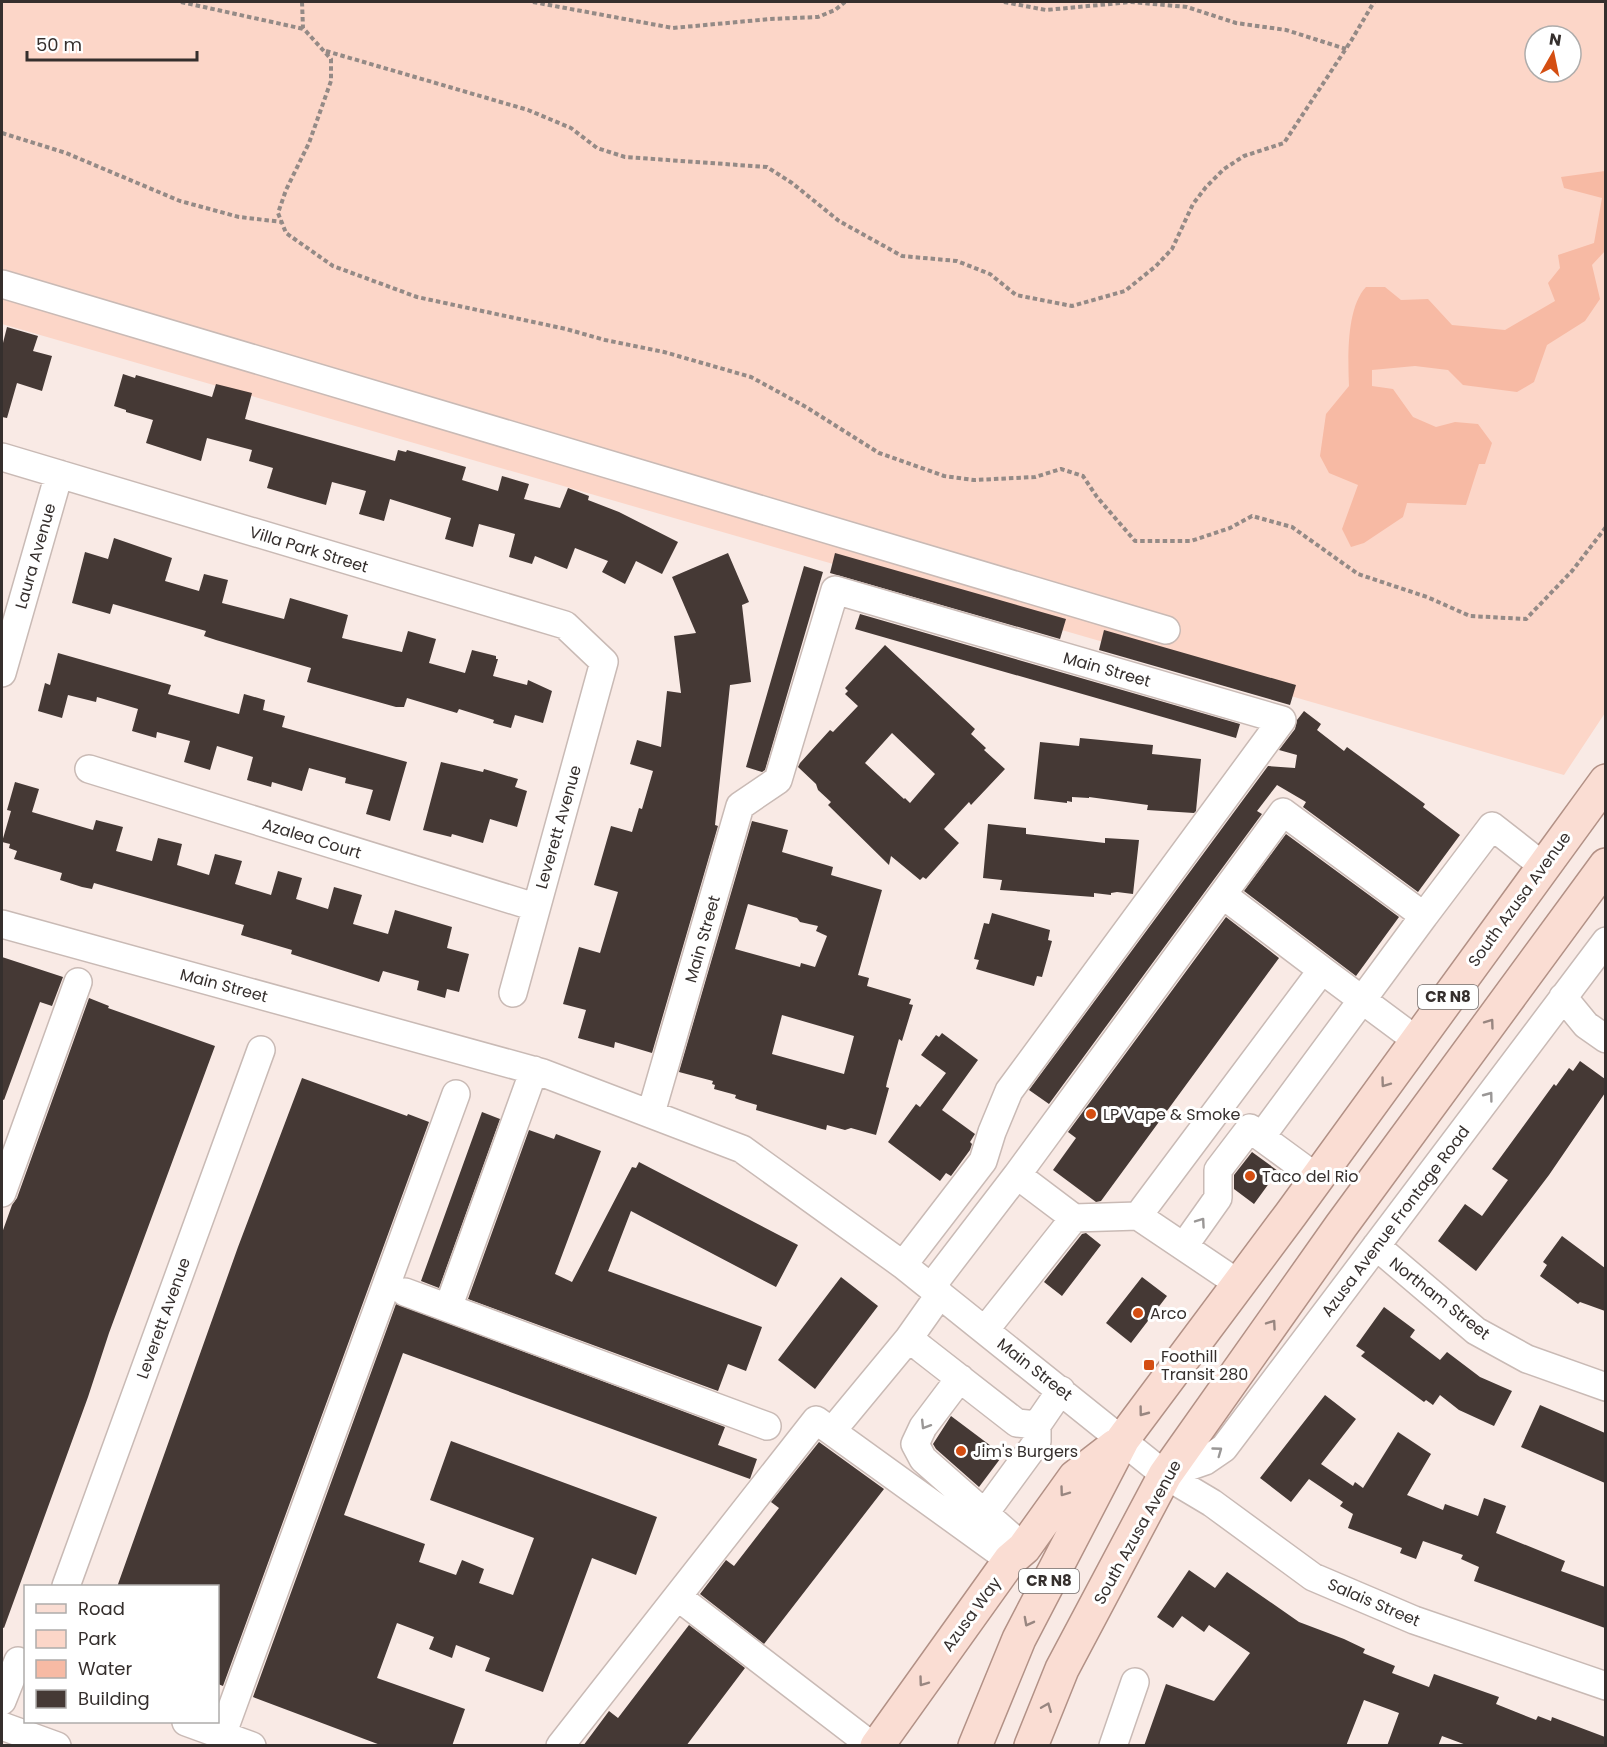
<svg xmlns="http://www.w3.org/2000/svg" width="1607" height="1747" font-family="Poppins,sans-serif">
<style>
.green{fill:#fcd6c8;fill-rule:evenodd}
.water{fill:#f7baa4}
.building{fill:#453935;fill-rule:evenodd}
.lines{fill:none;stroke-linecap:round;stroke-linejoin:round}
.minor-casing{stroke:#c9bab5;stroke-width:30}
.major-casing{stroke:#b29186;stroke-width:36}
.path{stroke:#948a86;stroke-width:4;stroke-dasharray:4.5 3;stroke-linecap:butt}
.minor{stroke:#fff;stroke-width:27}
.major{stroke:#faddd3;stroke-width:33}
.oneway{stroke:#988680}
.oneway2{stroke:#9a9796}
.poi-dot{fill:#d44e12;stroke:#fff;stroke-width:2}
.labels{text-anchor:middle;stroke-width:6;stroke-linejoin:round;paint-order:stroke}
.shield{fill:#fff;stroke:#726d6c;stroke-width:1.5}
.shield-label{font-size:15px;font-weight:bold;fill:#352f2d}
.street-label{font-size:16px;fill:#352f2d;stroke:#fff}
.poi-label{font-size:16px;fill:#352f2d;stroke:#fff;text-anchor:start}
</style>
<rect width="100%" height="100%" fill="#f9eae5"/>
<!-- green -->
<path class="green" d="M2,2H1605V713L1564,775L2,324ZM1535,36H1571V72H1535Z"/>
<!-- water -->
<path class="water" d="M1605,171V251L1592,265L1600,299L1585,321L1547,345L1534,382L1517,392L1463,385L1448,370L1415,366L1372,370V386L1393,389L1413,417L1436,427L1455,422L1478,424L1492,443L1485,464H1479L1466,505L1407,503L1403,517L1364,543L1351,547L1342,529L1358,485L1329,473L1320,456L1326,414L1349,386C1348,359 1346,308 1366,287H1385L1401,300L1428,299L1452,325L1505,330L1555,301L1548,283L1560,268L1558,255L1594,243L1602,198L1564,188L1561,177Z"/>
<!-- building -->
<path class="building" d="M7,327L38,336L33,351L52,356L42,391L17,383L7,418L2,417V347Z
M123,374L135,378L136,375L212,397L216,384L252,393L245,419L395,461L398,450L406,452L407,450L466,467L462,480L498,491L502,476L529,484L524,499L560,508L568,488L589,496L588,500L619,512L678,542L662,574L636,561L625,584L602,572L608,561L575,548L567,569L535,556L532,564L509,557L515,534L479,524L473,547L445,539L451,518L390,499L384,521L359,514L366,491L332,482L326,505L301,498L267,488L273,468L249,461L252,450L207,438L201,461L146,443L153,420L126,412V410L114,406Z
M114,538L172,558L165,581L199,591L204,574L228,580L222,603L284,619L290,598L348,615L342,638L402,652L408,631L436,639L429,663L465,673L472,650L496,656V659H498L493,676L527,685L528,680L552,691L543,723L515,715L511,728L493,723L494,720L459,709L457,713L407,698L404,707H396L307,682L311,668L216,640L204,636L206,631L113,604L110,614L72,603L85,552L108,559Z
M728,553L749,602L742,605L751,682L730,685L715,825L718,826L652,1053L615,1042L614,1048L578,1038L586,1010L563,1004L579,947L600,953L618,892L594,885L611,826L632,832L639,808L642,809L653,771L630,764L637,740L661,747L667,691L681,693L674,636L696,633L672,577Z
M835,553L1066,619L1060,639L830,573Z
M804,566L823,572L765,770L762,772L746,767Z
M860,614L1240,724L1236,738L855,629Z
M1104,630L1296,685L1290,705L1099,650Z
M885,645L975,729L971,734L986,748L984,750L1005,769L971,805L969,802L944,829L959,843L926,879L923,877L920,880L891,856L889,865L828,805L831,802L818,790L816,784L798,767L800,763L830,730L833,732L858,706L845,694L848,691L845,688ZM892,733L935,774L910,803L905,798L904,799L865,763Z
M58,653L171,685L168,694L239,714L244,694L265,700L263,710L285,716L282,727L407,762L390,821L366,814L373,790L345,783L346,778L309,768L302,791L272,782L271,787L247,780L253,757L217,746L210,770L184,762L190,741L157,732L156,738L132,731L138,709L97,697L96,702L68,695L62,718L38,711L45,683L50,685Z
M1304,711L1321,724L1317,730L1344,751L1347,747L1425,804L1423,807L1460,835L1418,892L1303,807L1306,802L1277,785L1257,811L1262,814L1049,1104L1029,1090L1268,766L1295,768L1297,755L1279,750L1295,729L1297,720Z
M1080,738L1153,745L1152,754L1201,759L1196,811L1194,813L1147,810L1148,805L1089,797V798L1072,797V802L1067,801V803L1034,799L1040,742L1079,746Z
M441,762L483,772L484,769L518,779L515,787L527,791L517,827L490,819L483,843L452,834L451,837L423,830Z
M15,782L39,789L32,812L93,830L96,820L123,827L116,851L152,861L158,838L182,844L177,865L209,875L215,854L242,861L235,884L271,895L278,871L302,878L296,899L328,909L334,887L362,895L353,924L388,934L395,910L452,927L447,948L469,954L459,992L447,989L445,998L417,990L419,981L383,971L379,982L291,954L292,950L241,935L244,925L94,883L92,889L82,887L60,880L62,873L14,859L17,851L9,848L10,844L2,842L11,811L7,810Z
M752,821L788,830L782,852L833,867L831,875L882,890L858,975L869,978L867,986L911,999L909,1004L913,1005L902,1041L899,1039L887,1082L886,1087L889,1088L876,1135L851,1128L845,1130L827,1125L826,1130L822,1129L756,1110L757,1105L740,1100L735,1098L736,1095L714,1089L715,1085L712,1084L713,1081L679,1072ZM748,904L797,918L800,922L818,926L816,931L827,936L815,967L801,963L800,967L735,949ZM782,1015L854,1036L844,1074L772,1054Z
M988,824L1026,828V834L1105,843V838L1139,840L1133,894L1117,892L1111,893V895L1094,893V897L1000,890L1002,880L983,878Z
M1286,834L1399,917L1356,976L1244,891Z
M992,913L1050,930L1048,940L1052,941L1042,977L1037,976L1034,986L976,969L979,960L974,959L984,923L989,924Z
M1226,917L1279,958L1101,1201L1096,1202L1053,1170L1076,1138L1068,1132Z
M2,957L63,977L52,1006L40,1002L4,1100L2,1099Z
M89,998L109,1006L108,1008L215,1046L109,1333L88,1397L4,1628L2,1627V1233L12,1205L17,1198Z
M942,1033L978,1060L942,1110L975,1134L970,1142L972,1144L970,1150L951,1176L946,1173L940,1181L888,1142L916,1104L920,1107L946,1073L921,1055L936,1035L939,1037Z
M1580,1061L1605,1079V1093L1549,1175L1476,1271L1438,1241L1465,1204L1482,1216L1508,1180L1492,1169L1554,1084L1556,1086L1569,1068L1573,1071Z
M302,1078L407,1116L408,1114L429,1122L223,1686L218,1684V1587H117L238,1247Z
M482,1112L500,1119L439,1288L421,1281Z
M529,1130L554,1139L556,1134L601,1151L555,1274L572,1282L632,1167L636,1168L639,1162L798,1245L776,1287L631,1211L608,1271L762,1327L746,1371L728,1364L718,1391L468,1299Z
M1252,1152L1278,1171L1254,1204L1234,1189V1175Z
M1086,1233L1101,1245L1062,1296L1044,1282L1082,1234Z
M1562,1236L1605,1268V1311L1580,1302L1578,1304L1540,1276L1547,1265L1543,1262Z
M841,1277L878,1306L815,1389L778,1360Z
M1142,1277L1167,1296L1131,1343L1106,1323Z
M396,1304L725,1427L718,1445L757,1459L750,1479L403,1353L344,1515L425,1544L419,1562L456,1575L462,1560L484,1569L479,1583L513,1595L534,1538L430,1500L451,1441L657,1517L636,1575L592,1558L543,1692L485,1671L490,1658L456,1645L452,1658L429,1649L434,1637L397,1623L377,1678L465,1709L452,1746H383L253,1697Z
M1384,1307L1415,1330L1410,1337L1440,1360L1447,1352L1480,1377L1512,1391L1494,1426L1459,1410L1440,1395L1433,1405L1426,1400L1424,1402L1361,1356L1365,1352L1356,1346Z
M1325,1395L1356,1419L1321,1464L1353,1486L1355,1482L1363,1488L1398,1432L1431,1454L1407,1495L1443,1510L1445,1504L1478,1516L1484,1498L1506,1506L1496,1533L1565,1561L1561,1571L1605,1587V1628L1474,1581L1479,1567L1461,1559L1463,1555L1423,1541L1416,1559L1400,1553L1402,1548L1348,1528L1353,1514L1340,1506L1343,1502L1309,1479L1291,1502L1260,1478Z
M1540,1405L1605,1433V1483L1521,1447Z
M951,1416L1003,1455L979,1487L936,1449L933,1444Z
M819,1442L884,1489L764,1644L700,1594L726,1560L734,1566L779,1508L771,1502Z
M1189,1570L1215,1588L1227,1572L1299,1622L1344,1639L1365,1649L1363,1653L1395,1666L1392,1673L1429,1687L1434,1674L1499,1697L1496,1704L1536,1720L1538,1716L1551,1721L1552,1717L1605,1737V1746H1469L1442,1736L1438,1746H1387L1399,1713L1364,1700L1346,1746H1144L1166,1684L1214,1701L1250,1653L1209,1625L1204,1632L1182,1616L1173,1628L1157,1617Z
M689,1625L745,1668L686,1746H583L609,1711L618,1718Z"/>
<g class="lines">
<defs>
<path id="minor" d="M2,284L1166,630
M2,457L565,625L604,662L513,993
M2,673L59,474
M89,769L535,907
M2,924L543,1073L742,1149L903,1265L1165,1475L1212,1503L1313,1577L1414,1620L1606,1686
M1322,970L1416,1040
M1563,997L1586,1025L1606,1039
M651,1113L740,806L778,780L835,590L1282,720L1009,1091L992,1132L983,1161L903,1265
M1017,1175L1283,812L1424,916L1492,826L1543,866
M1317,1178L1261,1137L1424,916
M2,1193L78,982
M1138,1216L1322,970L1223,895
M1184,1246L1218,1198V1170L1250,1128
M1376,1246L1476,1331L1527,1359L1606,1387
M931,1287L1017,1175L1074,1218L1138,1216L1239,1284
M405,1292L767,1426
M940,1294L909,1338L922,1349L1017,1423L1037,1425L1061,1390
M448,1308L534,1070
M985,1330L1074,1218
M960,1378L923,1427L915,1444L923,1459L1024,1548
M832,1431L909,1338
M1165,1475L1205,1461L1224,1448L1606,941
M985,1513L1037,1442V1425
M66,1586L261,1050
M678,1597L872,1746
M2,1701L18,1661
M186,1722L252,1746
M2,1726L57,1746
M222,1735L456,1094
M560,1746L816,1420L1010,1560
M1113,1746L1135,1682"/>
<path id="major" d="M877,1746L1010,1560L1024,1548L1075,1477L1115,1446
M975,1746L1019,1639L1123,1439L1291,1214L1606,781
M1031,1746L1062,1669L1165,1475L1341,1226L1606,865"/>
</defs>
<!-- minor casing -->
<use href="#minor" class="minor-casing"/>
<!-- major casing -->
<use href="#major" class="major-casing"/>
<!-- path -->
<path class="path" d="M181,2L304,29
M302,2L303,28L331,59V81L309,143L286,190L278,213L286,233L333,266L417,297L566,329L605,340L664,352L751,377L806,407L879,453L944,476L974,480L1035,477L1061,469L1083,476L1097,497L1135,541H1191L1230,528L1252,516L1292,527L1358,574L1427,597L1470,616L1526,619L1572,571L1606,527
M533,2L673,28L770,19L818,17L835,10L845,2
M1004,2L1046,10L1131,2L1187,7L1236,23L1286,30L1346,49
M326,51L528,110L571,128L597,148L625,157L767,167L792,183L839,221L902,256L957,261L990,274L1016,295L1072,306L1125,291L1156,266L1172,249L1193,204L1206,187L1224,169L1244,156L1284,143L1351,41L1374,2
M2,133L66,153L180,201L239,217L282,222"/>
<!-- minor -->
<use href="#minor" class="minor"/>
<!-- major -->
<use href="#major" class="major"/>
</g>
<!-- one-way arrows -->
<defs><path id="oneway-chevron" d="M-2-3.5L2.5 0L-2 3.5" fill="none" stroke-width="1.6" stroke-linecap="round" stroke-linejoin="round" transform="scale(1.5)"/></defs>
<g class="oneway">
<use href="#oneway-chevron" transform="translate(1490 1023) rotate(-54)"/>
<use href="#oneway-chevron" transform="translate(1385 1083) rotate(126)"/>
<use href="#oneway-chevron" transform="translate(1272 1324) rotate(-55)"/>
<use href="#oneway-chevron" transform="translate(1143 1412) rotate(127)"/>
<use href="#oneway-chevron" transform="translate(1064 1492) rotate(126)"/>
<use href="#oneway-chevron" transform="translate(1028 1622) rotate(118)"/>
<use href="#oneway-chevron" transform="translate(923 1682) rotate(126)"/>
<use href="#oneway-chevron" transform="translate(1047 1707) rotate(-68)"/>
</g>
<g class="oneway2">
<use href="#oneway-chevron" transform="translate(1489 1096) rotate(-53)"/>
<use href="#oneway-chevron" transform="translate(1201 1222) rotate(-55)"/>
<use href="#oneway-chevron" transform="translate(925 1425) rotate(122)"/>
<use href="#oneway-chevron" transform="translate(1218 1451) rotate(-36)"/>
</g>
<!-- markers -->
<g class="poi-dot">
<circle cx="1091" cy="1114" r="6"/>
<circle cx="1250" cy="1176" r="6"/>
<circle cx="1138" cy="1313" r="6"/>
<rect x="1143" y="1359" width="12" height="12" rx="3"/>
<circle cx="961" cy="1451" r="6"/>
</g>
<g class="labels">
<!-- shield labels -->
<g class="shield">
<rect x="1418" y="985" width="60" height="24" rx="4.5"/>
<rect x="1019" y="1569" width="60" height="24" rx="4.5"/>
</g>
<g class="shield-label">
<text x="1448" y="1002">CR N8</text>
<text x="1049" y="1586">CR N8</text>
</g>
<!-- street labels -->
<g class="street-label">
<text transform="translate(309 549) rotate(17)" y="6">Villa Park Street</text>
<text transform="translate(35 556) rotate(-74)" y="6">Laura Avenue</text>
<text transform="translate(1107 669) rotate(16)" y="6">Main Street</text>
<text transform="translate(558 827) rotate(-74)" y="6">Leverett Avenue</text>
<text transform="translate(312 838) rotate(17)" y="6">Azalea Court</text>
<text transform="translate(1519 899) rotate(-54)" y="6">South Azusa Avenue</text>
<text transform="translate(702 939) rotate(-74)" y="6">Main Street</text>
<text transform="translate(224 985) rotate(15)" y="6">Main Street</text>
<text transform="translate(1395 1221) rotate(-53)" y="6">Azusa Avenue Frontage Road</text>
<text transform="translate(1440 1298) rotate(38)" y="6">Northam Street</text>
<text transform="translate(163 1318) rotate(-70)" y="6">Leverett Avenue</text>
<text transform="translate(1035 1369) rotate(38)" y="6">Main Street</text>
<text transform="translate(1137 1532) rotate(-61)" y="6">South Azusa Avenue</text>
<text transform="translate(1374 1602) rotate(23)" y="6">Salais Street</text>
<text transform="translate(971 1614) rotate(-54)" y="6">Azusa Way</text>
</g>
<!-- poi labels -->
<g class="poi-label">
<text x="1103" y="1120">LP Vape &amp; Smoke</text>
<text x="1262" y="1182">Taco del Rio</text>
<text x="1150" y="1319">Arco</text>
<text x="1161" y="1362">Foothill<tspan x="1161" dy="18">Transit 280</tspan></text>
<text x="973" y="1457">Jim's Burgers</text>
</g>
</g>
<!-- border -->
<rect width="1607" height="1747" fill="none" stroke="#352f2d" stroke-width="6"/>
<!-- legend -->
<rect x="24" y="1585" width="195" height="138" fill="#ffffff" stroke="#aeacab" stroke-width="1.5"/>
<rect x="36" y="1604" width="30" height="9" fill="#faddd3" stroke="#aeacab" stroke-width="1.5"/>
<text x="78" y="1615" font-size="18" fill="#352f2d">Road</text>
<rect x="36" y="1630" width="30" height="18" fill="#fcd6c8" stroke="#aeacab" stroke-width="1.5"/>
<text x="78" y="1645" font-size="18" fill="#352f2d">Park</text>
<rect x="36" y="1660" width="30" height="18" fill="#f7baa4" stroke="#aeacab" stroke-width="1.5"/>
<text x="78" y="1675" font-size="18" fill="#352f2d">Water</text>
<rect x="36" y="1690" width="30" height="18" fill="#453935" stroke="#aeacab" stroke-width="1.5"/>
<text x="78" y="1705" font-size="18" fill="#352f2d">Building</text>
<!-- north arrow -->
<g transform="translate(1553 54) rotate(9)"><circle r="28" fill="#ffffff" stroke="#aeacab" stroke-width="1.5"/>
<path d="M0-4.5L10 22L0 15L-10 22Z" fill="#d44e12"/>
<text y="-9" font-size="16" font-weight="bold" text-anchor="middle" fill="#352f2d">N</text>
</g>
<!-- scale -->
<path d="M27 51v9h170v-9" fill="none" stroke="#352f2d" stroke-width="3"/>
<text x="36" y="51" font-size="18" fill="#352f2d" stroke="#ffffff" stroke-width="4.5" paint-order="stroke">50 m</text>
</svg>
